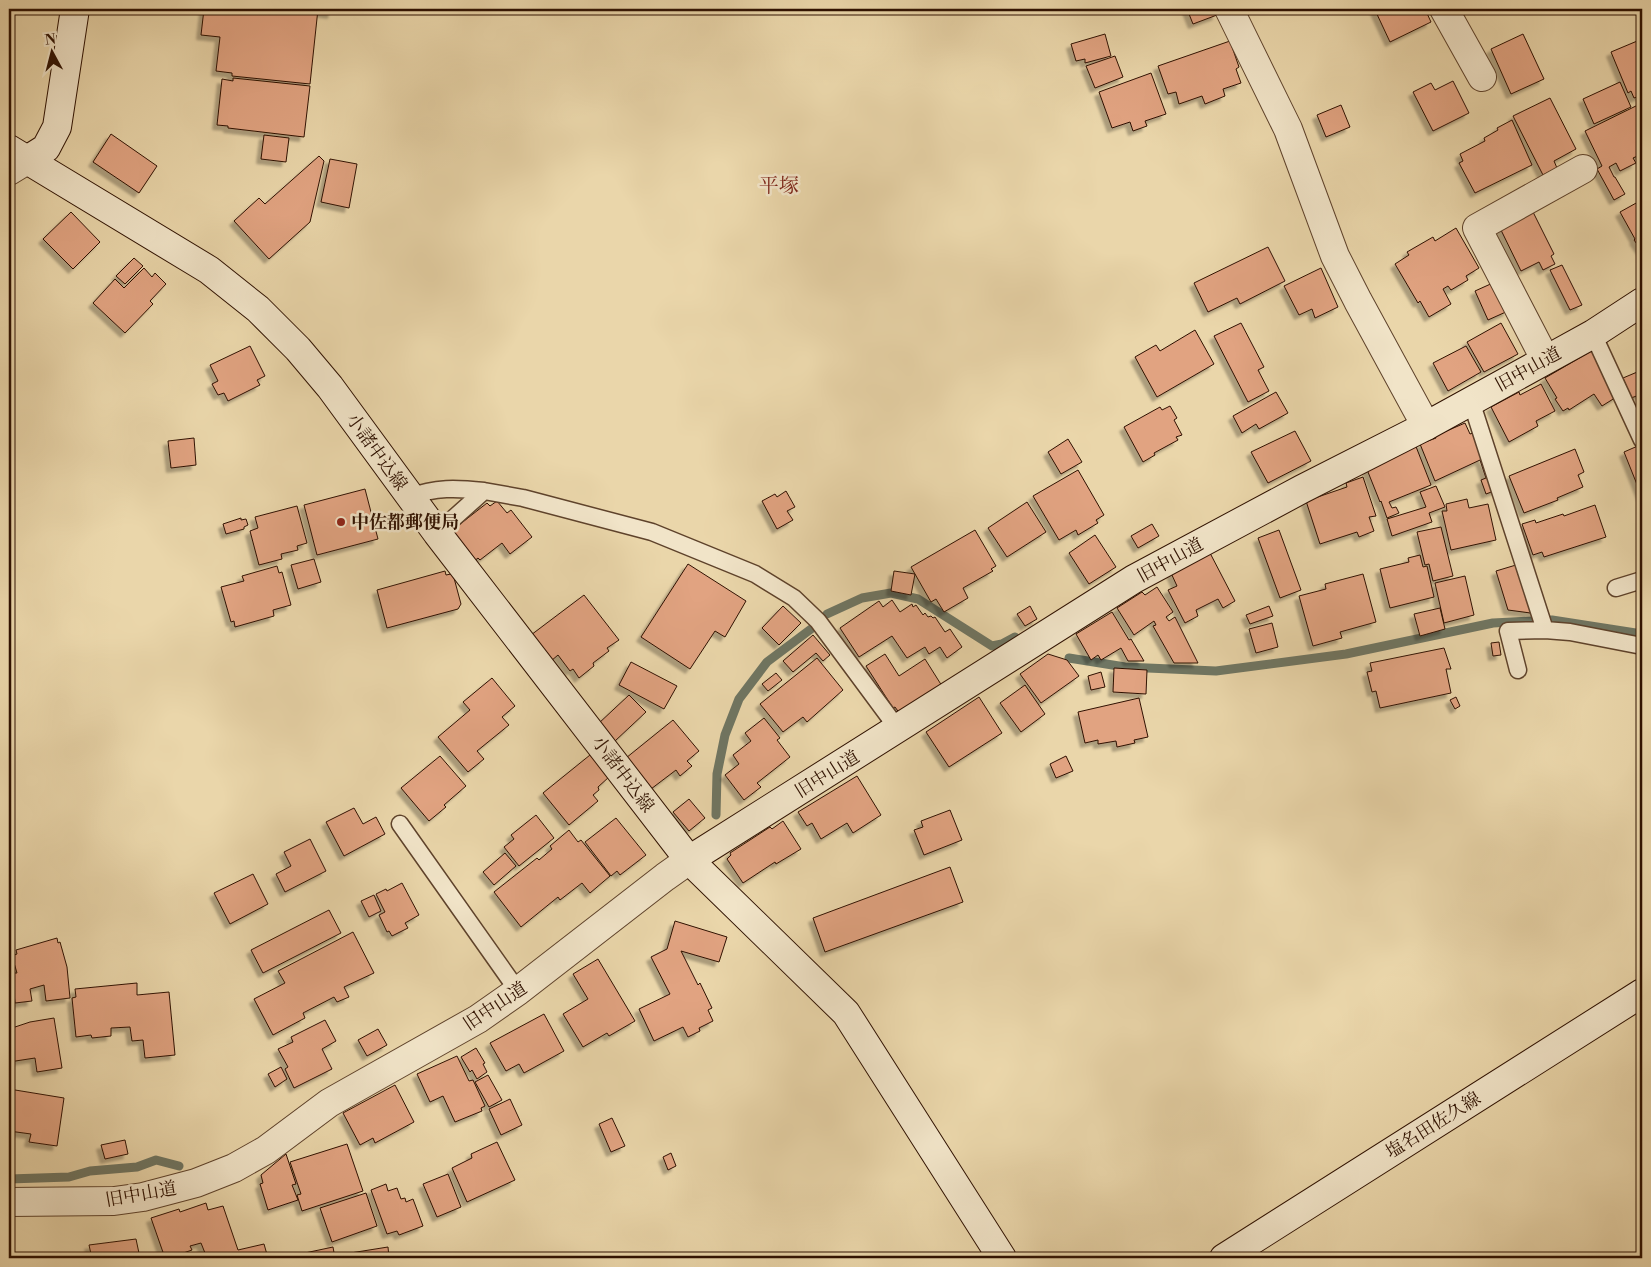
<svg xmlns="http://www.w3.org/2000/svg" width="1651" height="1267" font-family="'Libre Bodoni','Noto Serif JP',serif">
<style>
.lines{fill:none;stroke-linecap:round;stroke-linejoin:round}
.stream{stroke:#6f7663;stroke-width:9}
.building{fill:#e1a381;stroke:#2f1101;filter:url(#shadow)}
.lane-casing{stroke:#5e422b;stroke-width:19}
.street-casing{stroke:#5e422b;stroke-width:30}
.secondary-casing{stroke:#2f1101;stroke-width:30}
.lane{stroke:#f1e4c8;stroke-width:16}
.street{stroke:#f1e4c8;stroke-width:28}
.secondary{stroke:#f1e4c8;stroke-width:28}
.poi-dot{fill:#8f2418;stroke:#f1e4c8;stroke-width:2}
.labels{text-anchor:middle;stroke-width:5;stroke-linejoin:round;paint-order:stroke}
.street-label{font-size:18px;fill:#2f1101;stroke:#f1e4c8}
.poi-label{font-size:18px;font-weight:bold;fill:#2f1101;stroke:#f1e4c8;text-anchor:start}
.quarter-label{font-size:20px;fill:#7a1f14;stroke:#f1e4c8}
</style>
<defs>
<filter id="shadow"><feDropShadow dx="-4.5" dy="4.5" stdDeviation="1" flood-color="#0004"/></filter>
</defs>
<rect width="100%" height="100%" fill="#ead6aa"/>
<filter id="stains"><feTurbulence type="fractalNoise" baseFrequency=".004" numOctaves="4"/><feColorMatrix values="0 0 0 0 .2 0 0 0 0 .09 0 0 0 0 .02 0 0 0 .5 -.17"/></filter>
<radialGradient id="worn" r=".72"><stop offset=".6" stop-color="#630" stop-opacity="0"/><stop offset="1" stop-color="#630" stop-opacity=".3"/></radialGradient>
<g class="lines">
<!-- stream -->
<path class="stream" d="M827,614L862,598L891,593L918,599L992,646L1002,644L1015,637
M1069,658L1125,667L1216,671L1346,654L1493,623L1552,620L1642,634
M716,815L717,774L725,735L739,699L767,662L811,629
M9,1179L69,1177L90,1171L137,1167L156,1160L179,1166"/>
</g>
<!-- building -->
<path class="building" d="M204,9H318L310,84L232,76V73L216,71L220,37L201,35Z
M319,9H333L332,14L318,12Z
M1187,9H1215L1217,15L1193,24Z
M1376,9H1425L1431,22L1390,42L1375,10Z
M1105,34L1111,56L1085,63V59L1076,61L1071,44Z
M1523,34L1544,79L1511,94L1491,49Z
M1642,39V95L1634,98L1631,91L1628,93L1611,52Z
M1230,41L1239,67L1236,69L1241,83L1223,89L1225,96L1205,104L1202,96L1179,104L1176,92L1168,94L1158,66Z
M1115,56L1123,77L1095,88L1086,66Z
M1151,73L1166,114L1145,121L1147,126L1133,131L1130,122L1112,128L1099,92Z
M233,78L310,86L304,137L228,128V126L217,125L222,79L233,81Z
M1453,81L1469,113L1433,131L1413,92L1431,83L1435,90Z
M1620,82L1631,107L1594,124L1583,99Z
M1550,98L1576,149L1554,161L1557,168L1543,175L1513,116Z
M1642,103V154L1633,158L1636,163L1620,171L1616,163L1609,167L1614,177H1615L1625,194L1614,200L1597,169L1602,166L1585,131Z
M1341,105L1350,127L1326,137L1317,115Z
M1512,120L1532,165L1475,193L1459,163L1463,161L1460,154L1485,141L1484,138L1498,130L1497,128Z
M111,134L157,166L139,193L93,162Z
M264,135L289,138L286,162L261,159Z
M319,156L324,161L310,222L269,259L234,221L259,198L265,204Z
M330,159L357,164L349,208L321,202Z
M1638,202L1642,209V251L1634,240L1635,239L1620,212Z
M71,212L100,242L73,269L43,239Z
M1533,212L1554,254L1551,256L1555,264L1543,270L1539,262L1521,271L1500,228Z
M1456,228L1479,268L1466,276L1468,280L1451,290L1448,286L1443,289L1451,304L1429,317L1420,301L1418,303L1395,264L1409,255L1407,252L1433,237L1435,241Z
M1268,247L1285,281L1240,304L1237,298L1208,312L1194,283Z
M134,258L143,266L125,284L116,276Z
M1562,265L1582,305L1570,310L1550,270Z
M144,268L152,277L155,273L166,284L150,301L153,304L125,333L93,303L115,279L124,288Z
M1321,268L1338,307L1315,318L1312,309L1299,315L1284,286Z
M1495,282L1508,311L1488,320L1475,291Z
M1241,323L1264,367L1258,370L1269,391L1248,402L1214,336Z
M1501,323L1518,354L1484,372L1467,342Z
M1195,330L1214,364L1157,397L1135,357L1156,345L1160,351Z
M250,346L265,376L257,380L260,385L228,401L224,393L218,395L212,384L218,381L210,365Z
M1466,346L1481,372L1448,391L1433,363Z
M1593,350L1618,396L1602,406L1594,394L1569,410L1568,408L1563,411L1555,399L1557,398L1545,378Z
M1642,370V394L1631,398L1623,378Z
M1541,384L1555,411L1536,421L1538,426L1509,442L1491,407L1519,392L1520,395Z
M1276,392L1288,413L1259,429L1256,424L1242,433L1233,416Z
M1170,406L1177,418L1174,420L1182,435L1176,437L1178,440L1154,453L1155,455L1143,462L1124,427L1160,407L1162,410Z
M1465,423L1470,434L1473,433L1479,450L1502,488L1486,494L1481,480L1486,478L1480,460L1435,481L1420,444L1436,438L1435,436Z
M1295,431L1311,461L1268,483L1251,452Z
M194,438L196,465L171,468L168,441Z
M1068,439L1082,462L1061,474L1048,452Z
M1415,444L1431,485L1389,502L1392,508L1396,507L1399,513L1387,518L1381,501L1380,502L1366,467Z
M1640,445L1642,450V497L1624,452Z
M1575,449L1584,472L1578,475L1583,487L1557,498L1558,500L1524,513L1509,476Z
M1078,470L1104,515L1096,520L1098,523L1078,535L1076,530L1059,540L1033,496Z
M1363,477L1376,516L1369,517L1374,531L1359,537L1357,532L1320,544L1306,501L1347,487L1346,483Z
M1436,486L1445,507L1429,513L1432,522L1392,536L1387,519L1426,507L1420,492Z
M365,489L378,539L317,555L304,505Z
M786,491L795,507L787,511L793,520L777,529L762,501L775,494L777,497Z
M1467,499L1469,508L1488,504L1496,540L1451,550L1442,511H1447L1446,504Z
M497,501L507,513L511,510L532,537L510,554L502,543L480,560L478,558L473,562L450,532L487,503L490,506Z
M1027,502L1046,532L1007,557L988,528Z
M1595,505L1606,537L1544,557L1542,552L1533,555L1522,524L1535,520L1536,523L1563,514L1564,516Z
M297,506L307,543L297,546L298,550L281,554L282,559L259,565L250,531L258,528L255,517Z
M241,518V520L246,519L248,525L244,527V529L226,534L223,524Z
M1152,524L1159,536L1138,548L1131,536Z
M1441,527L1453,576L1433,581L1429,564L1425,565L1417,532Z
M975,530L996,566L991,569L993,571L963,588L968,598L944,612L936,599L931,602L911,567Z
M1279,530L1301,590L1280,598L1258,538Z
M1095,535L1116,567L1089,584L1069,553Z
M1210,553L1235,601L1223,608L1218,599L1196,610L1198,616L1185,623L1168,590L1177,586L1171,573Z
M1420,555L1423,567L1427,566L1434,597L1390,608L1380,569L1409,562L1408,558Z
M314,559L321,582L298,589L291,565Z
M688,564L746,601L725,637L715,631L690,669L641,637Z
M1516,565L1518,575L1526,573L1538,614L1508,610L1496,571Z
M277,566L279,573L282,572L291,605L273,610L274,616L235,627L234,621L231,622L221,587L244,581L242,576Z
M445,571L446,575L451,574L454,578L461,604L458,609L387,628L377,590Z
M894,571L915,574L911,595L891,591Z
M1363,574L1376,622L1340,632L1342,638L1313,646L1299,596L1326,589L1325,584Z
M1465,576L1474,615L1444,623L1435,583Z
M1157,587L1173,612L1166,617L1169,621L1175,617L1198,663H1174L1153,626L1156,625L1154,621L1134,635L1117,608L1142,592L1145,595Z
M584,595L619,640L607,648L609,651L593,663L594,666L579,678L573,669L570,671L558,655L551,661L531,635Z
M892,600L900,612L912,604L913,607L916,605L923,615L925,613L928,617L931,616L933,618L935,617L945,632L950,629L962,647L947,658L940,647L929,654L925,647L907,658L892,636L859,657L840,628L879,601L883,607Z
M783,606L801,623L779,645L762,628Z
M1030,606L1037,619L1025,626L1017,614Z
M1269,606L1273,616L1250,624L1246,615Z
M1440,608L1445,629L1420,636L1414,614Z
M1112,612L1129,640L1131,639L1144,661H1128L1121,648L1101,660L1098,655L1091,660L1076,634Z
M1272,623L1278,647L1256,653L1249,629Z
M813,635L830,655L823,661L816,653L793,672L783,661Z
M1499,642L1501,655L1493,656L1491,643Z
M1444,648L1451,669H1446L1451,693L1380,708L1376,691L1372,692L1367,672L1372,671L1370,663Z
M885,654L899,676L925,659L942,686L900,714L895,707L893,708L866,666Z
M1048,654L1067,660L1079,676L1041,703L1020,674Z
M817,658L843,690L807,722L803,717L783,732L760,704Z
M631,662L677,686L664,709L619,685Z
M1114,668L1147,670L1146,694L1113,692Z
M1101,672L1105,687L1091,690L1088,676Z
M776,673L782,680L768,691L762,684Z
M492,678L515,706L502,717L509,725L477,751L484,759L468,772L438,737L470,710L463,702Z
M1025,685L1045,714L1021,732L1000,703Z
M629,695L646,712L615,741L598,724Z
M979,697L1002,733L949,767L926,732Z
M1456,697L1460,706L1455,709L1450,700Z
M1139,698L1148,737L1134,740L1135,743L1117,747L1116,741L1098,744V740L1085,743L1078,712Z
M764,718L780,738L777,740L790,757L757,783L761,787L744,800L725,775L739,764L733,755L751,741L745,733Z
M673,720L699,751L687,761L692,766L680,776L676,770L651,789L626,758Z
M590,755L609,777L598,787L599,790L593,795L598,801L569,825L543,793Z
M440,756L466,786L444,805L446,807L429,821L401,788Z
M1066,756L1073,771L1056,778L1050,764Z
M857,776L881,815L853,833L847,823L821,839L812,823L807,826L798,812Z
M689,799L705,818L689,831L673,812Z
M354,808L363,824L376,817L385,834L344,856L326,822Z
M950,810L962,840L924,855L914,830L923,827L921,821Z
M536,815L554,838L519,866L504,847L514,839L511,835Z
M616,818L646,855L620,875L617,871L611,876L585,842Z
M783,821L801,849L776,864L775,862L743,883L727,859L731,855L730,853L770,827L772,829Z
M569,830L578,842L581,840L610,876L590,893L582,883L560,900L558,897L521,927L494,892L537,858L539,860L552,849L550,846Z
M310,839L326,871L285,892L276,874L291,866L284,852Z
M505,853L516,866L494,885L483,872Z
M950,867L963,902L825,952L813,918Z
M253,874L268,904L230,924L214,893Z
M402,883L419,915L405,923L408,928L392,936L389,931L387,932L379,915L385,912L376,894L386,889L387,891Z
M374,895L381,911L369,917L361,901Z
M329,910L341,933L263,973L251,950Z
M675,921L727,937L719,962L681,951L698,985L700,983L712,1008L708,1010L713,1021L699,1028L700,1031L688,1037L683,1027L654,1041L639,1009L670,994L651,957L667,949Z
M353,932L374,973L344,987L349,997L337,1002L334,997L303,1013L305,1018L273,1035L254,999L285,983L278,971Z
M57,938L58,943L60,942L67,967L70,998L46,1001L44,985L30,989L32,1001L15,1003L12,973H17L12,956L17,954L16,950Z
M598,959L635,1021L609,1036L607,1033L583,1047L563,1014L588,999L573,974Z
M10,971L14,1010H9V972Z
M137,983V995L169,992L175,1055L145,1058L143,1040L132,1041L130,1027L111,1028V1036L92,1038L91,1035L76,1037L72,998L76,997L75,989Z
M544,1014L564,1051L524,1073L519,1064L506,1071L490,1043Z
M54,1018L62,1068L37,1072L35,1058L9,1062V1029L30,1022Z
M325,1020L336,1041L322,1049L332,1069L294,1088L285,1069L288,1067L278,1049L293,1042L291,1037Z
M378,1029L387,1045L367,1056L358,1040Z
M476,1048L485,1063L483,1064L487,1072L477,1079L472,1070L470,1072L461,1057Z
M457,1056L469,1081L473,1080L485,1106L481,1108L482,1111L455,1122L443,1096L430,1102L417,1074Z
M281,1067L287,1079L275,1087L268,1074Z
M488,1075L502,1100L489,1107L475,1082Z
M395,1085L414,1122L375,1143L373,1138L360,1145L343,1113Z
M9,1089L64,1098L57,1146L29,1142L31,1134L9,1131Z
M510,1099L522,1125L501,1135L489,1109Z
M612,1118L625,1146L611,1152L599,1124Z
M125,1140L128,1154L105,1159L101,1145Z
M497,1142L515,1180L467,1202L452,1168L472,1158L471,1154Z
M347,1144L363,1191L302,1211L297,1195L301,1194L290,1162Z
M671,1153L676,1166L668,1170L663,1157Z
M286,1154L296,1184L292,1185L298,1200L268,1210L260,1184L263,1183L261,1175Z
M448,1174L461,1207L437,1217L423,1184Z
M386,1184L388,1191L397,1188L401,1199L405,1198L406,1202L413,1199L423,1226L399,1235L397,1231L387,1234L371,1190Z
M366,1193L377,1226L332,1242L320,1208Z
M206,1203L208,1210L223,1206L238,1250L264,1244L268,1258H234L233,1254L221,1258H207L201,1243L190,1246L192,1250L169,1258H165L151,1218L179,1209L180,1212Z
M136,1239L140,1258H84V1255L91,1254L89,1245Z
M333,1247L335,1258H286V1257Z
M388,1247L389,1258H344V1254Z"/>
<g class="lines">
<defs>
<path id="lane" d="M1593,334L1642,440
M1471,401L1545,630
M410,497C435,487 457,488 484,491
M437,533L484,491L523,498L652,532L755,574L794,598L818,621L898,729
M1616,588L1642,580
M1518,670L1508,631L1545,630L1570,632L1642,646
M400,824L518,991"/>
<path id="street" d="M1229,9L1288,129L1335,256L1358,301L1426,426
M1444,9L1482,77
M9,171L27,160
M1545,359L1477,228L1583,169
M9,1202L114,1201L143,1197L196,1183L234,1168L266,1150L329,1103L478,1019L518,991L665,877L689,860"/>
<path id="secondary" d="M9,149L209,270L258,309L298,349L330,387L437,533L689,860L846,1013L1002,1258
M27,160L46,148L57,127L75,9
M689,860L1134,579L1302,489L1426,426L1593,334L1642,302
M1224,1258L1642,993"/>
</defs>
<!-- lane casing -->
<use href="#lane" class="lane-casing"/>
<!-- street casing -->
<use href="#street" class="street-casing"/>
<!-- secondary casing -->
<use href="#secondary" class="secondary-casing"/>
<!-- lane -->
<use href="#lane" class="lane"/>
<!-- street -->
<use href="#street" class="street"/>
<!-- secondary -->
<use href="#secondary" class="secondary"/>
</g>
<!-- markers -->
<circle class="poi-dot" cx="341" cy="522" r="5"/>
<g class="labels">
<!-- street labels -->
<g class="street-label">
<text transform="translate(1528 369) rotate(-29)" y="6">旧中山道</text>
<text transform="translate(377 452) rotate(54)" y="6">小諸中込線</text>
<text transform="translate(1170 560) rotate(-29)" y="6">旧中山道</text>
<text transform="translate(623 774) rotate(53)" y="6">小諸中込線</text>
<text transform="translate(827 774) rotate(-32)" y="6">旧中山道</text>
<text transform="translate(495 1006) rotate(-34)" y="6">旧中山道</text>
<text transform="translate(1433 1125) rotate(-32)" y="6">塩名田佐久線</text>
<text transform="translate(141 1194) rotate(-10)" y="6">旧中山道</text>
</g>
<!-- poi labels -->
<g class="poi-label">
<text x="351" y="528">中佐都郵便局</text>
</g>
<!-- quarter labels -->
<g class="quarter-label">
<text x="779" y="192">平塚</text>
</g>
</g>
<!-- margin -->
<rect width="1651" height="1267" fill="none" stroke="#ead6aa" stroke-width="30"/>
<rect x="10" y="10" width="1631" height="1247" fill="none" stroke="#2f1101" stroke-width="2.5"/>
<rect x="15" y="15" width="1621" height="1237" fill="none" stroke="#2f1101"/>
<!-- north arrow -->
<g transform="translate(52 52) rotate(353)" stroke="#f1e4c8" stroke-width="4" paint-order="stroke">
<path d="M0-4L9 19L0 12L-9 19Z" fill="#2f1101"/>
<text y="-8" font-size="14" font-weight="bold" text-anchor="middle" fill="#2f1101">N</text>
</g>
<rect width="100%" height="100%" filter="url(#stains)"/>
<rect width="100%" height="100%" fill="url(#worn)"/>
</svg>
